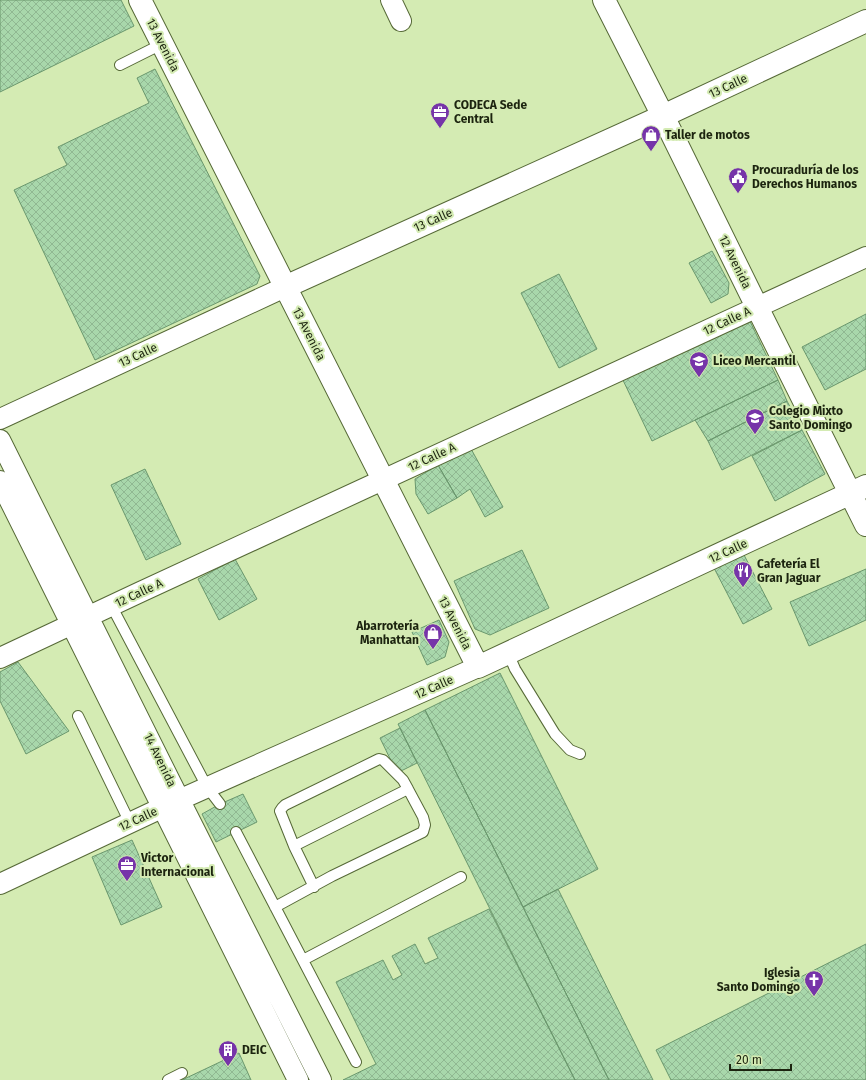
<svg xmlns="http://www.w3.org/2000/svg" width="866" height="1080" font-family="'Fira Sans',sans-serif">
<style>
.building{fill:url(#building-cross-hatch);stroke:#6a976d}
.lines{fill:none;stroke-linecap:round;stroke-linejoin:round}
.service-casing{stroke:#566937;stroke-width:12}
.minor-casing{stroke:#566937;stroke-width:22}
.tertiary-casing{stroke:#566937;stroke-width:24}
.service{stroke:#fff;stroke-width:10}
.minor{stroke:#fff;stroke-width:20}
.tertiary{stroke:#fff;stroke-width:22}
.labels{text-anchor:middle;stroke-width:4;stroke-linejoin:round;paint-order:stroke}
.street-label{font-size:12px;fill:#1c240f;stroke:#d4ebb3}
.poi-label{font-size:12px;font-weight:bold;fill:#1c240f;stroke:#d4ebb3;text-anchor:start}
</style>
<defs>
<pattern id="building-cross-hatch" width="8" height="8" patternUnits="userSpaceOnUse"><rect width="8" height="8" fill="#a8d7ab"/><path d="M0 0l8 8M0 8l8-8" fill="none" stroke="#90b892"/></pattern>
</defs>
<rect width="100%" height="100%" fill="#d4ebb3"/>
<!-- building -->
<path class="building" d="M0,0H121L134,26L0,92Z
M155,69L260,276L257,284L95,360L14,190L67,165L58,147L149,103L137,78Z
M712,251L729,283L728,294L711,303L689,263Z
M559,274L597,349L559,368L521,293Z
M866,314V369L825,390L802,347Z
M747,315L778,380L652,441L621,376Z
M778,380L787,401L708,441L695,420Z
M787,401L802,430L722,470L708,441Z
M802,430L825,474L775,501L752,456Z
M470,447L503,507L485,517L470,489L457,498L438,465Z
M438,465L457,498L428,514L416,494L415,479Z
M145,469L181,544L146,560L111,485Z
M522,550L549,608L490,635L475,629L454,581Z
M743,553L772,609L743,624L714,568Z
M235,559L257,599L219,620L198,579Z
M866,569V620L809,646L790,602Z
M439,620L449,642L445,657L427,665L412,632Z
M18,662L69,731L26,754L0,701V672Z
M500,673L598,869L523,907L425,710Z
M425,710L523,907L609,1080H575L400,728L398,724Z
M400,728L417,763L397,773L380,738Z
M243,794L257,822L216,842L202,814L220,804Z
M132,840L162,907L121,925L92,857Z
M558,889L653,1080H609L523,907Z
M489,909L575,1080H343L376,1064L336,982L383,960L393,980L402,975L392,956L415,944L425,964L438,958L428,938Z
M866,944V1080H671L656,1050Z
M239,1053L251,1080H182Z"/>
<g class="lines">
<defs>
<path id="service" d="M120,65L162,44
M111,605L207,787L220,804
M508,653L515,669L555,734L570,750L580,754
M78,716L130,823
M236,832L356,1062
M294,846L280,811L282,808L285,805L379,759L383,760L403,780L408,789
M275,907L332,876L423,832L425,825L423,817L408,789L294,846L314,887
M303,960L461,877
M168,1080L182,1073"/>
<path id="minor" d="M391,0L401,21
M0,419L285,287
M0,440L172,785L321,1080
M0,481L298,1080
M0,658C120,601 240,546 361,490C529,412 697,334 866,257
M0,884L172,803L478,667"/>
<path id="tertiary" d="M140,0L478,667L866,486
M604,0L663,116L757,307L866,525
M285,287L663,116L866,21"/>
</defs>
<!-- service casing -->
<use href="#service" class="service-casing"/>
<!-- minor casing -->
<use href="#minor" class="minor-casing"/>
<!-- tertiary casing -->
<use href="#tertiary" class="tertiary-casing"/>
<!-- service -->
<use href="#service" class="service"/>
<!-- minor -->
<use href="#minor" class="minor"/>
<!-- tertiary -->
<use href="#tertiary" class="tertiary"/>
</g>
<!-- icons -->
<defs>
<symbol id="office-pin" viewBox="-11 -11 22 30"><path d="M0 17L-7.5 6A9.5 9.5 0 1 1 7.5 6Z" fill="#7634a9" stroke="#d4ebb3"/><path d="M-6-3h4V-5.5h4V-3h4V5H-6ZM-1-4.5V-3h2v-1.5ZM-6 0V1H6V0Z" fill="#fff"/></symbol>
<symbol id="shop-pin" viewBox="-11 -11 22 30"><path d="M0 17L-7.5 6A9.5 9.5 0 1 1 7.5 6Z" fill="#7634a9" stroke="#d4ebb3"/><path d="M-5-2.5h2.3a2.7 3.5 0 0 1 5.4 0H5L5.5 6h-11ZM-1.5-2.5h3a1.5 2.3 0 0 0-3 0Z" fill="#fff"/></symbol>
<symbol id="civic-pin" viewBox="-11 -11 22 30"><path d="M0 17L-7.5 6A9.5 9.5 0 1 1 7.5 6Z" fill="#7634a9" stroke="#d4ebb3"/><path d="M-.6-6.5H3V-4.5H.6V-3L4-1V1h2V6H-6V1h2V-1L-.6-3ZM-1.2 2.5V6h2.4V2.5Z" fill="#fff"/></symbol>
<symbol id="university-pin" viewBox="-11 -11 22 30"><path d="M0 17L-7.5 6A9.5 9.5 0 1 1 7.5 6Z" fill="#7634a9" stroke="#d4ebb3"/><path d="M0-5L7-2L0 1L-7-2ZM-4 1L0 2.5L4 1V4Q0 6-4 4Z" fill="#fff"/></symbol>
<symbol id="school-pin" viewBox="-11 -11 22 30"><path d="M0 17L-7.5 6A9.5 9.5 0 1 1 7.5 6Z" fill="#7634a9" stroke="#d4ebb3"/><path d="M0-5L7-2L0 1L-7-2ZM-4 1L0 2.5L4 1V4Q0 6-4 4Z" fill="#fff"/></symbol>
<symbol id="restaurant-pin" viewBox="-11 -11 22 30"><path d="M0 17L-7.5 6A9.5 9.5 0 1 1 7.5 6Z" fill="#7634a9" stroke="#d4ebb3"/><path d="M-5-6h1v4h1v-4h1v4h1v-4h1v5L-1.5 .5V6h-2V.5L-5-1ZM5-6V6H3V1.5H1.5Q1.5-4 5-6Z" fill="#fff"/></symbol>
<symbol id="church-pin" viewBox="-11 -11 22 30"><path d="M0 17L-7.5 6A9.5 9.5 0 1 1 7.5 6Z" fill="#7634a9" stroke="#d4ebb3"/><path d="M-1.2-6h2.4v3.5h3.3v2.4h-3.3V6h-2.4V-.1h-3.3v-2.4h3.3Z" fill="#fff"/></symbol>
<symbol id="building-pin" viewBox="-11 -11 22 30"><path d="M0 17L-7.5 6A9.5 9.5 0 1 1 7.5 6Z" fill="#7634a9" stroke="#d4ebb3"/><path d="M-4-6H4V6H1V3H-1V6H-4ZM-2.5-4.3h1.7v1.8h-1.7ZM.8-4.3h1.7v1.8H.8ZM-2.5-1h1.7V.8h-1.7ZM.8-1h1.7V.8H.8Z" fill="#fff"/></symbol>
</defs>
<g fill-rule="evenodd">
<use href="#office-pin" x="429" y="101" width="22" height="30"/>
<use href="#shop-pin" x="640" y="124" width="22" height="30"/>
<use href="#civic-pin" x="727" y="166" width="22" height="30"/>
<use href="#university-pin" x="688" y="350" width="22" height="30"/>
<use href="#school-pin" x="744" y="407" width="22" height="30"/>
<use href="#restaurant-pin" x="732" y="560" width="22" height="30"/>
<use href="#shop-pin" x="422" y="622" width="22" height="30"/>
<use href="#office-pin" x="116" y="854" width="22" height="30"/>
<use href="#church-pin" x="803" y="969" width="22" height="30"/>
<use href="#building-pin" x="217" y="1039" width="22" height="30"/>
</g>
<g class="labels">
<!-- street labels -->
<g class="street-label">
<text transform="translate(163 45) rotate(63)" y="4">13 Avenida</text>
<text transform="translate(728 86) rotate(-25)" y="4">13 Calle</text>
<text transform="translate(433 220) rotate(-24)" y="4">13 Calle</text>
<text transform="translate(735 262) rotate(64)" y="4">12 Avenida</text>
<text transform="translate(727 321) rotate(-25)" y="4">12 Calle A</text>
<text transform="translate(309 334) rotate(63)" y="4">13 Avenida</text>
<text transform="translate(138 355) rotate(-25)" y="4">13 Calle</text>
<text transform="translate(432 457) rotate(-25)" y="4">12 Calle A</text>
<text transform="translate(728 551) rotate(-25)" y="4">12 Calle</text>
<text transform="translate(139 593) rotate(-25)" y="4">12 Calle A</text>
<text transform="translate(455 623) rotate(63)" y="4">13 Avenida</text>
<text transform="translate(434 687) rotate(-24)" y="4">12 Calle</text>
<text transform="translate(160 760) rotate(64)" y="4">14 Avenida</text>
<text transform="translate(138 819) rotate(-25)" y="4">12 Calle</text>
</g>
<!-- poi labels -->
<g class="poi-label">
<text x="454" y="109">CODECA Sede<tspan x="454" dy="14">Central</tspan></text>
<text x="665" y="139">Taller de motos</text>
<text x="752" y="174">Procuraduría de los<tspan x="752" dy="14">Derechos Humanos</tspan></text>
<text x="713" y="365">Liceo Mercantil</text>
<text x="769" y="415">Colegio Mixto<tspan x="769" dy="14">Santo Domingo</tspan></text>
<text x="757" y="568">Cafetería El<tspan x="757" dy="14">Gran Jaguar</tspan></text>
<text x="419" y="630" text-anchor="end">Abarrotería<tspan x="419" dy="14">Manhattan</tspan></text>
<text x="141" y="862">Victor<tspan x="141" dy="14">Internacional</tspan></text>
<text x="800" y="977" text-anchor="end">Iglesia<tspan x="800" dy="14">Santo Domingo</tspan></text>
<text x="242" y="1054">DEIC</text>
</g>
</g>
<!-- scale -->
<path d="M730 1064v6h61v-6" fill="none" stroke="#1c240f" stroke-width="2"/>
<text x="736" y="1064" font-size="12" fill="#1c240f" stroke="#d4ebb3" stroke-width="3" paint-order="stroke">20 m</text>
</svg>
